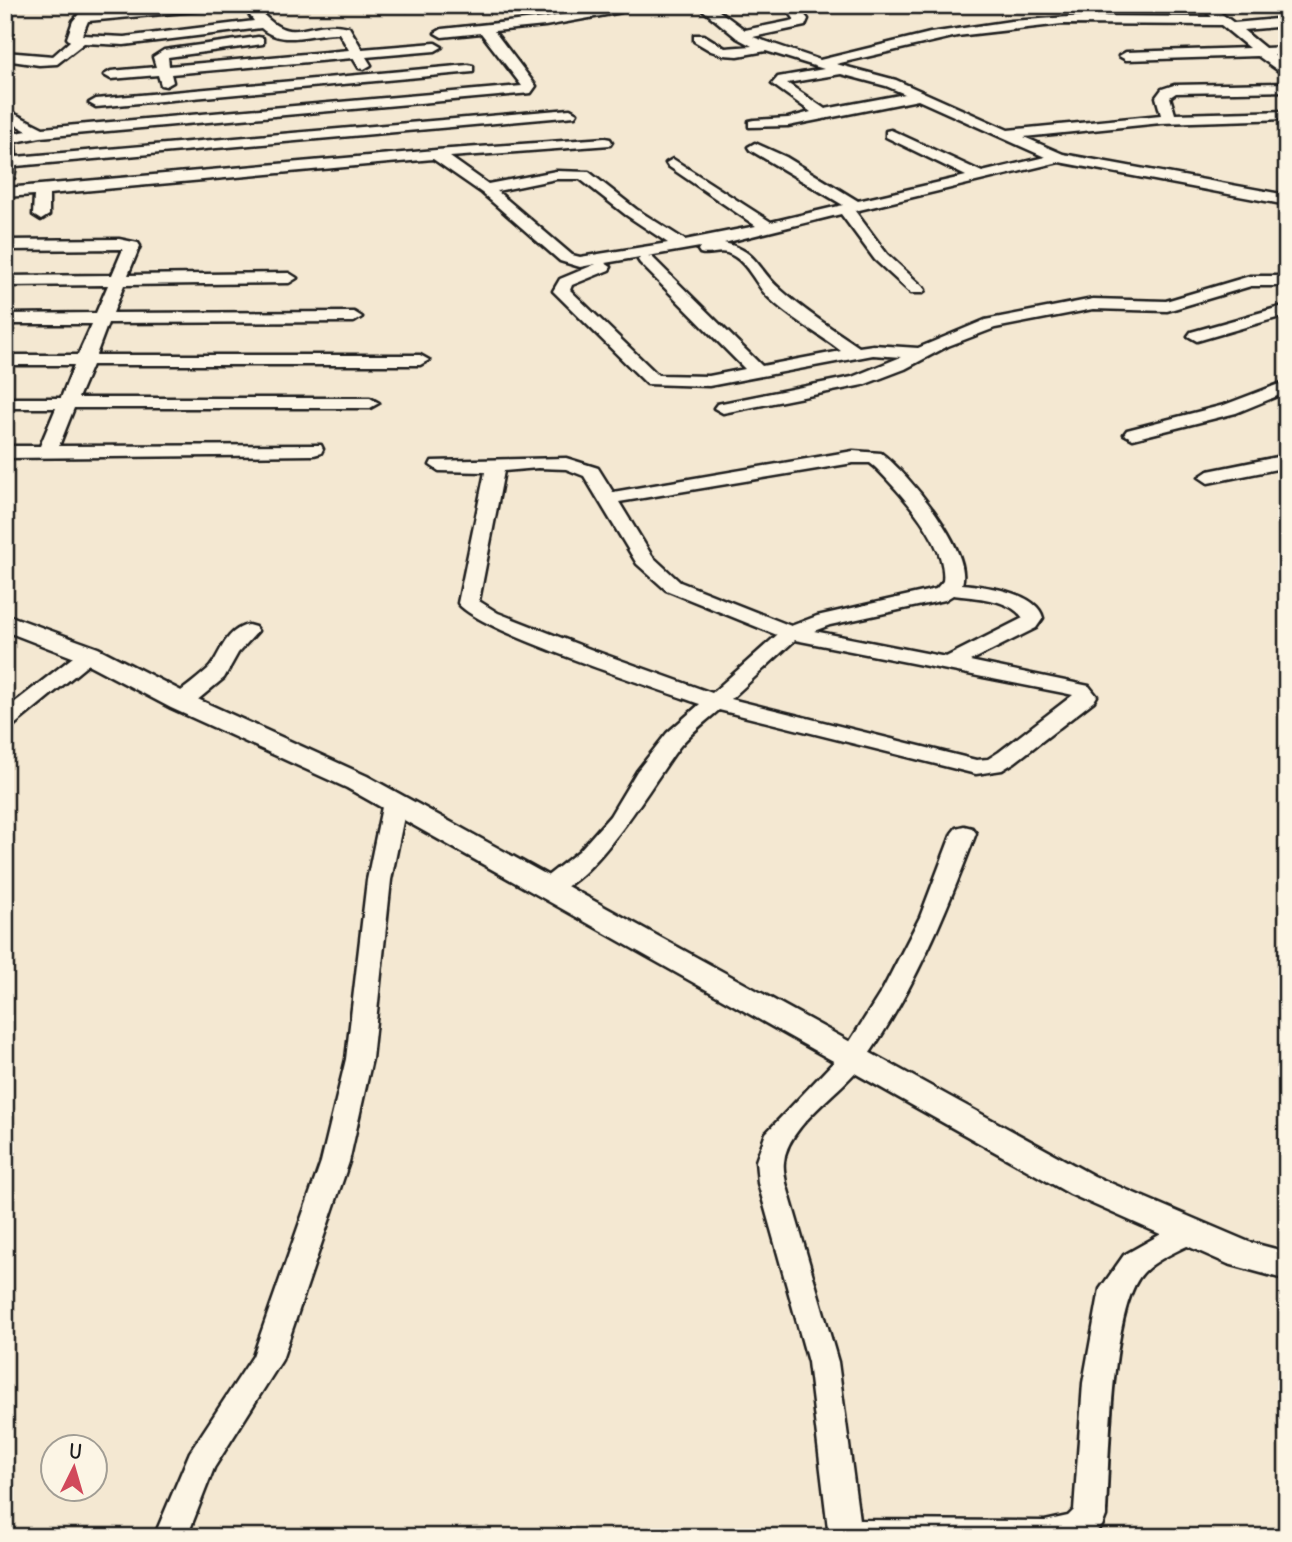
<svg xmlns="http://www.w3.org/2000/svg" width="1292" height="1542" font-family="Delius,sans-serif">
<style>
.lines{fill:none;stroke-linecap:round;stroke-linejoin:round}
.minor-casing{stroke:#1c1c1c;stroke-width:5}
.tertiary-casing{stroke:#1c1c1c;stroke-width:5}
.minor{fill:#fcf5e5;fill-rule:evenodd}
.tertiary{fill:#fcf5e5;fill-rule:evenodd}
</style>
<rect width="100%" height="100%" fill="#f4e8d2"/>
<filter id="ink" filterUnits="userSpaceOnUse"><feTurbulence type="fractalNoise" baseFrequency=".0143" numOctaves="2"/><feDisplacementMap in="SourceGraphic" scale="14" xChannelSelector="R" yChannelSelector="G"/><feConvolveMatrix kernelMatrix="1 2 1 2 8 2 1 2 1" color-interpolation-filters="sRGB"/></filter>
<g filter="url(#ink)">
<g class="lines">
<defs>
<path id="minor" d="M5,5H13L9,13L5,14Z
M172,5H223L217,9L88,21L82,35L124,37L254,21L242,5H255C293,52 303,17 349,27L362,49L435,43L442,47L435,51L366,57L371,65L364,69L359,68L353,58L171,74L173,82L166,86L161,85L158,75L111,79L104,75L111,71L156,67L153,57L164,50L258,37L263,38V44L168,57L169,66L349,50L339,33C313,32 283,48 261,28L124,45L84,43L57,64L39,65L5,60V52L53,56L70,41L67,38L73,21L79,14Z
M400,5H413V6L407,10Z
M612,5H624L621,12L617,13L545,26L494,31L536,86L531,93L41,137L15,142L16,157L570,109L577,113L575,116L16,166L14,178L5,179V135L27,131L5,119V109L43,128L522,86L481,33L442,37L435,33L442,29L545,18Z
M697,5H711L745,30L795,20L787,9L789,6H797L808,19L805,26L753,37L820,60L930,33L1011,21L1084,16L1212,17L1205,10L1211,6L1234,23L1287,18V26L1243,30L1265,48L1287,47V55H1274L1287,66V77L1258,56L1126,60L1119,56L1126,52L1249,48L1221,25L1062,24L957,36L836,64L896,80L1008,130L1161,115L1156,97L1162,89L1174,85L1287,83V91L1176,93L1170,97L1175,114L1287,111V119L1161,123L1024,137L1063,154L1287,195V205L1059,162L855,211L887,254L923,287L925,290L923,293H911L875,260L841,214L724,243C758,251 757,269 780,289C804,311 833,329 859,347L873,345L918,348L985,320L1093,299L1166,301L1250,276H1287V286H1251L1167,311L1093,309L995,328L948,346L905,369L863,385L723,413L714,408L717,404L852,377L901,357L873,355L709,386L647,384L553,291L560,279L596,264L580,267L560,261L482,193L433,159L49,194V215L41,220L33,215L34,195L5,197L6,188L436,150L605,138L610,139L612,142L610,145L450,157L488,184L556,171L589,172L636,209L685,240L756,226L668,166L666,163L673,159L771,222L843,205L750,150L748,147L755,143L786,157L858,201L966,176L886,137V131L891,130L982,172L1045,157L918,100L788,126L749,127V121L754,120L788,118L811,112L772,84L778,77L824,69L766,51L738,56L723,55L711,51L694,41V35H704L725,48L752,46L737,38ZM841,74L886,86L905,94L825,109L787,83ZM556,179H580L626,215L668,243L580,257L572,255L497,191ZM700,247L698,250L700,253C710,256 718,250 727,253C747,260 754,282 767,296C788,317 818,333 841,351L762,366L652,257L648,256ZM640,257L638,260L640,263L745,369L709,376L658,375L570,290L572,285L609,270L611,267L605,263Z
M914,5H928L930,8L924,12Z
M468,65L473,66V72L96,107L89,103L96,99Z
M119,239L138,243L140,246L128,275L289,273L297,278L289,283L124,285L113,313L354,312L362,317L354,322L108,323L96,355H420L429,360L420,365H92L78,398H370L379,403L370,408H74L59,446L321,445L323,449L321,453L314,455L5,458V446H40L56,408H5V398H61L74,365H5V355H78L92,324H5V314L96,313L108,285L5,286V276L112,275L123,249L5,250V240Z
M1287,305V315L1197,341L1188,336L1191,332Z
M1287,381V392L1236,413L1133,439L1124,434L1127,430L1224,405Z
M853,451L881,453C907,472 973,551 962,584C984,586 1037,592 1043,618L1036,628L970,661L1089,686L1097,696L1094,701L1015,762L1002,770L976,774L719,710C706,721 691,733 680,746C656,776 584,904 541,893L538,887L541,881L579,851L610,816L637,771L667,733L700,704C659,689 476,630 458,603L485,472L439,471L430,465L432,461L566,458L598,468L613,492ZM853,463H870L875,467C900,492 948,544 943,581L936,589L817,616L791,626L680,582L652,556L619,502ZM538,468L566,469L584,476L637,564L666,590L777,635L712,693L595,651L498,613L479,601L504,471ZM953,595C975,598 1009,598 1023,618L946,657L814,631L830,625L945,600ZM795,640L1064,693L1073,695L999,752L988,759L976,760L731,699Z
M1287,455V467L1208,483L1199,477L1208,471Z
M248,625L255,627L258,631L238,653L224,678L189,707H173L170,702L173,697C185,688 197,679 208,669C221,656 223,631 248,625Z
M89,648L96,650L100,654L96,658L13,726L5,728V710L82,650Z
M395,795L403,797L407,802L391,880L372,1059L349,1162L282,1360L214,1468L187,1537H154L190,1452L253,1356L321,1162L346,1059L367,880L383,802L387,797Z
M964,826L972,828L976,833C946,913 913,993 863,1063C842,1092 787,1125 784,1162C783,1168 785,1176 786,1183L838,1362L859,1520L1045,1521L1068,1516L1074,1510L1083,1383L1100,1289L1124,1255L1179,1224L1189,1221L1199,1224L1203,1232L1199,1240C1182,1249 1156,1259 1143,1273C1110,1307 1109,1464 1106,1516L1102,1526L1090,1537H829L808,1362L758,1183L756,1161L766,1133L844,1051L883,989L920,917L952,833L956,828Z"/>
<path id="tertiary" d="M5,614L98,648L191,696L367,776L1094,1176L1249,1242L1287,1252V1280L1228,1264L1070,1194L347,788L171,708L80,660L5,631Z"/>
</defs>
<!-- minor casing -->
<use href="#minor" class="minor-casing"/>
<!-- tertiary casing -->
<use href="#tertiary" class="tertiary-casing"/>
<!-- minor -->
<use href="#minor" class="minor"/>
<!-- tertiary -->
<use href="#tertiary" class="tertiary"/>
</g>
</g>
<!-- margin -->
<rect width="1292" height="1542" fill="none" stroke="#fcf5e5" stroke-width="28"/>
<rect x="14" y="14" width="1264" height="1514" fill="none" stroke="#1c1c1c" stroke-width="2.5" filter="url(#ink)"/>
<!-- north arrow -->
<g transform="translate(74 1468) rotate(5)"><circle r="33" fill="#fcf5e5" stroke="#a29e95" stroke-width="2"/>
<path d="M0-5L12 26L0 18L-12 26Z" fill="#d1495b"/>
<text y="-10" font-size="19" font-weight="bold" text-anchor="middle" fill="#1c1c1c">U</text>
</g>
</svg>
